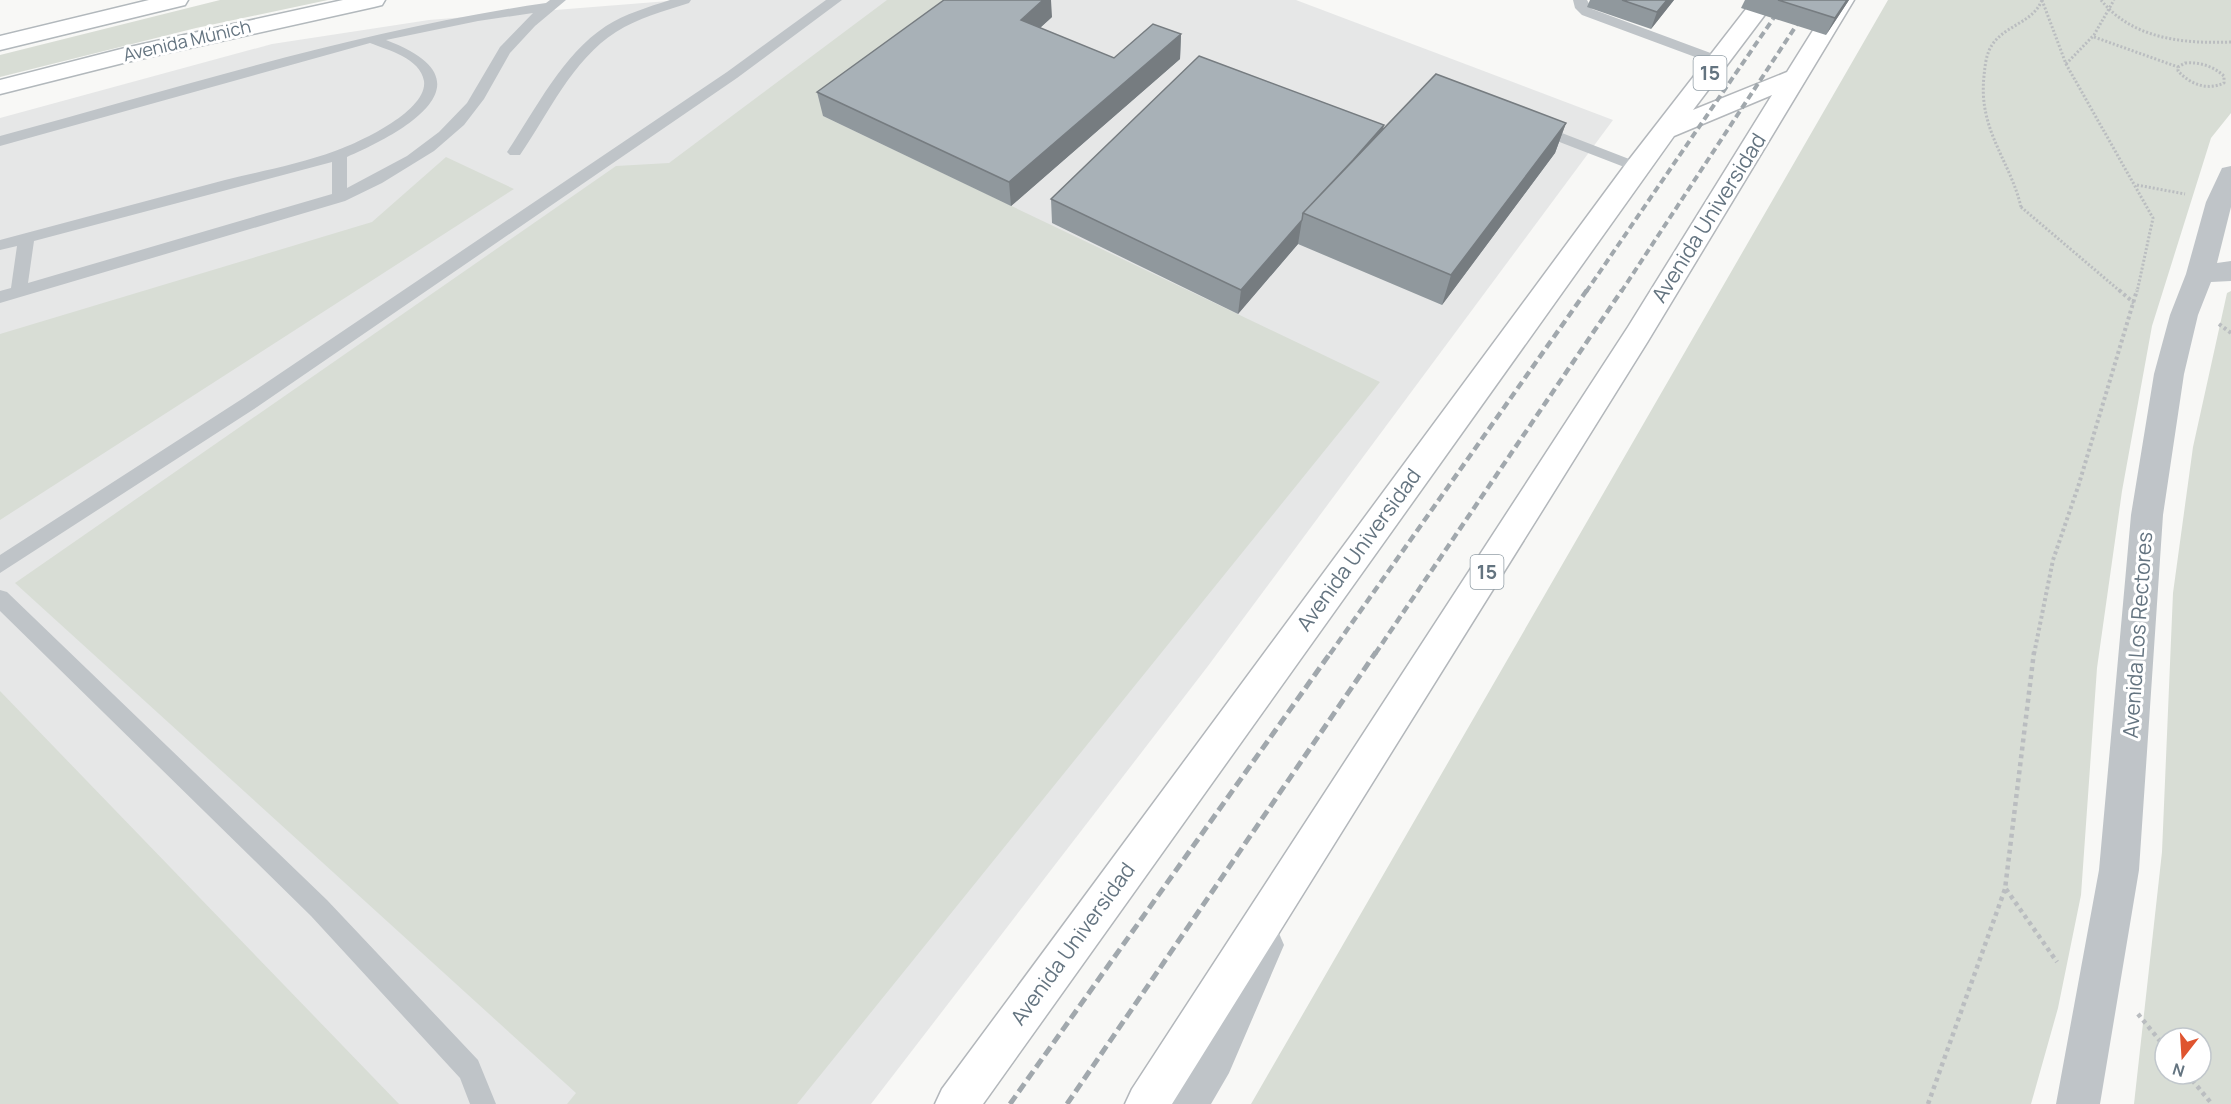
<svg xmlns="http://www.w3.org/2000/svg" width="2231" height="1104" font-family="Manrope,sans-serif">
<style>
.built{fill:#e6e7e7}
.green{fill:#d8ddd5;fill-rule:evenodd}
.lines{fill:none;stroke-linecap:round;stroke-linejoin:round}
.secondary-casing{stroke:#b2b8bc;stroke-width:3}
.trunk-casing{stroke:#b3b7bb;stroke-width:3}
.path-far2{stroke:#babdc0;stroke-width:3;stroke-dasharray:2 2;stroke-linecap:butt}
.path-far1{stroke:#babdc0;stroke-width:4;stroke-dasharray:3 3;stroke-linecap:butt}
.path{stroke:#babdc0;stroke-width:4.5;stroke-dasharray:4 4;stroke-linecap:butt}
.service{fill:#bfc4c8;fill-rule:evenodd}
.minor{fill:#bfc4c8;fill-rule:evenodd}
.secondary{fill:#fff;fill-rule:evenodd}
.trunk{fill:#fff;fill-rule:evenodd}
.rail-far2{stroke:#a1a8ad;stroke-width:4;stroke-dasharray:7 4;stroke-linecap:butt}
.rail-far1{stroke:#a1a8ad;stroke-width:4.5;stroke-dasharray:8 4.5;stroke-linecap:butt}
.rail{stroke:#a1a8ad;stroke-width:5;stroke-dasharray:10 5;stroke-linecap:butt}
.path-bridge{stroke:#babdc0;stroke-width:3;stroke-dasharray:2 2;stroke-linecap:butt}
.wall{fill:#90989d}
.shaded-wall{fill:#767c80}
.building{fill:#a8b1b7;stroke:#767c80;stroke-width:1.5}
.labels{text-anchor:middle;stroke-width:6;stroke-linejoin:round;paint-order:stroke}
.far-street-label{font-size:18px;fill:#647480;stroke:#fff}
.shield{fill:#fff;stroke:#929ea6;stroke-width:1.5}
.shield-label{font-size:20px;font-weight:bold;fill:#647480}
.street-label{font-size:21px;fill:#647480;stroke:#fff}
</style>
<rect width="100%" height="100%" fill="#f8f8f6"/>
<!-- built -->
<path class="built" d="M681,0H1296L1613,120L1208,666L871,1104H0V118L272,44L429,20Z"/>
<!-- green -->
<path class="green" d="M220,0H328L196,28L0,77V55Z
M887,0H980L823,116L1380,382L797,1104H567L576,1093L15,583L616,166L669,163Z
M1888,0H2231V113L2211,138L2152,326L2122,491L2097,668L2081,895L2058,1008L2031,1104H1251Z
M446,157L514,189L0,520V334L372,222Z
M2231,291V1104H2134L2162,852L2173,593L2193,447L2227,293ZM2165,1038H2201V1074H2165Z
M0,691L399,1104H0Z"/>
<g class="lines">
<defs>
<path id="secondary" d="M149,0H188L185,5L0,50V36Z
M343,0H385L382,5L374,7L127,62L0,94V80L125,48Z"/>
<path id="trunk" d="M1753,0H1776L1693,110L1787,72L1832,0H1854L1648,341L1172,1104H1125L1132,1089L1628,327L1772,95L1674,136L983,1104H935L942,1089L1628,161Z"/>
</defs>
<!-- secondary casing -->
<use href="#secondary" class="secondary-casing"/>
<!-- trunk casing -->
<use href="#trunk" class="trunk-casing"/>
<!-- path-far2 -->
<path class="path-far2" d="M2042,0L2066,64L2153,218L2137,292
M2094,37L2178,67
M2185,63C2200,62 2213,66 2224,76V83C2207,91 2190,84 2178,71V67Z
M2066,64L2094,35L2114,0
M2137,185L2185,194
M2021,207L2121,292"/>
<!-- path-far1 -->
<path class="path-far1" d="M2119,290L2134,303
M2219,324L2231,333
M2034,654L2053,560L2078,487L2137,290"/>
<!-- path -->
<path class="path" d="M2006,889L2057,962
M2138,1014L2165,1047
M2187,1074L2212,1104
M1928,1104L2005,889L2034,652"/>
<!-- service -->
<path class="service" d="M550,0H566L535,26L510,53L484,99L464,125L434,151L382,183L345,201L0,303V291L11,288L17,246L0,250V240C75,220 150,200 225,180C261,171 300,164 335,151C358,143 428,111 424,81C420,58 388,50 370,43L0,146V136C180,87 360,30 546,3ZM533,13L500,47L467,103L439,132L407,156L347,188V157C405,132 495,81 386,40L478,21ZM332,162V194L28,283L34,241Z
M670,0H691L689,3C664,11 638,18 616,32C572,60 549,113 520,155H510L507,152C536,109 562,55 606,26C625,14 648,7 670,0Z
M826,0H842L737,78L257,407L0,573V555L245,397L727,72Z
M1573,0H1587L1592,9L1724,58L1726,61L1724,64H1714L1582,15L1575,8Z
M1536,123L1642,164L1645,167L1642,170H1632L1531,131L1529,128Z
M0,590L7,592L327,900L478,1060L496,1104H470L460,1078L311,916L0,611Z"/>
<!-- minor -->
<path class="minor" d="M2231,166V207L2217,263L2231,261V281L2211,282L2198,315L2184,374L2163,515L2139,870L2100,1104H2056L2099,870L2131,515L2154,374L2170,315L2186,274L2206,202L2222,168Z
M1264,925L1278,931L1284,945L1229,1073L1211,1104H1165L1172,1089L1199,1043L1250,931Z"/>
<!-- secondary -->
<use href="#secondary" class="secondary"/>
<!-- trunk -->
<use href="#trunk" class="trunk"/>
<!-- rail-far2 -->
<path class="rail-far2" d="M1586,292L1786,0
M1621,292L1813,0"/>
<!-- rail-far1 -->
<path class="rail-far1" d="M1330,654L1587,290
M1375,654L1622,290"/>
<!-- rail -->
<path class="rail" d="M1010,1104L1331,652
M1067,1104L1376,652"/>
<!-- path-bridge -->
<path class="path-bridge" d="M2101,0C2132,39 2184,44 2231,42
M2021,207C2010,160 1978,130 1984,76C1985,66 1986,54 1992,45C2005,25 2033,23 2042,0"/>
</g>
<!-- wall -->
<path class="wall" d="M1590,0H1674L1651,29L1587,7Z
M1745,0H1849L1826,35L1741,8Z
M1052,17L1040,28L1114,58L1181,34L1180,59L1011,206L823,116L817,92Z
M1566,123L1555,153L1442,305L1298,244L1238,314L1052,223L1051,199L1383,129Z"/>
<!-- shaded-wall -->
<path class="shaded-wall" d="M1043,0H1051L1052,17L1022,44L1021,20Z
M1667,0H1674L1651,29L1657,12Z
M1847,0H1849L1826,35L1835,18Z
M1181,34L1180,59L1011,206L1009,182Z
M1566,123L1555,153L1442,305L1451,275Z
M1384,125L1379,149L1306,215Z
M1302,220L1298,244L1238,314L1241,290Z"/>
<!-- building -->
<path class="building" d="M944,0H1043L1021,20L1114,58L1153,24L1181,34L1009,182L817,92Z
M1622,0H1667L1657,12Z
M1778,0H1847L1835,18Z
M1199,56L1384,125L1353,160L1303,213L1302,220L1241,290L1051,199Z
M1436,74L1566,123L1451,275L1303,213Z"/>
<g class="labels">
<!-- far-street labels -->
<g class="far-street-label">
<text transform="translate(187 41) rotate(-13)" y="6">Avenida Múnich</text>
</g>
<!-- shield labels -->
<g class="shield">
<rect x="1693.5" y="56" width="33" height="34" rx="4.5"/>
<rect x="1470.5" y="555" width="33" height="34" rx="4.5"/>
</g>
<g class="shield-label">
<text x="1710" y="80">15</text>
<text x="1487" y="579">15</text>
</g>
<!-- street labels -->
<g class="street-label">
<text transform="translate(1709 218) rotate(-58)" y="7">Avenida Universidad</text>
<text transform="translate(1359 550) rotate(-54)" y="7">Avenida Universidad</text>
<text transform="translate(2138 635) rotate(-86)" y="7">Avenida Los Rectores</text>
<text transform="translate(1073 944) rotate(-54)" y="7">Avenida Universidad</text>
</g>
</g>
<!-- north arrow -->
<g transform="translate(2183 1056) rotate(197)"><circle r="28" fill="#ffffff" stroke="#c1c7cc" stroke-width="1.5"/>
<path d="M0-4.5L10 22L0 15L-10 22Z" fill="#df542f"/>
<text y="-9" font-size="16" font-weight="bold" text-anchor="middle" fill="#647480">N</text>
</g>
</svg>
